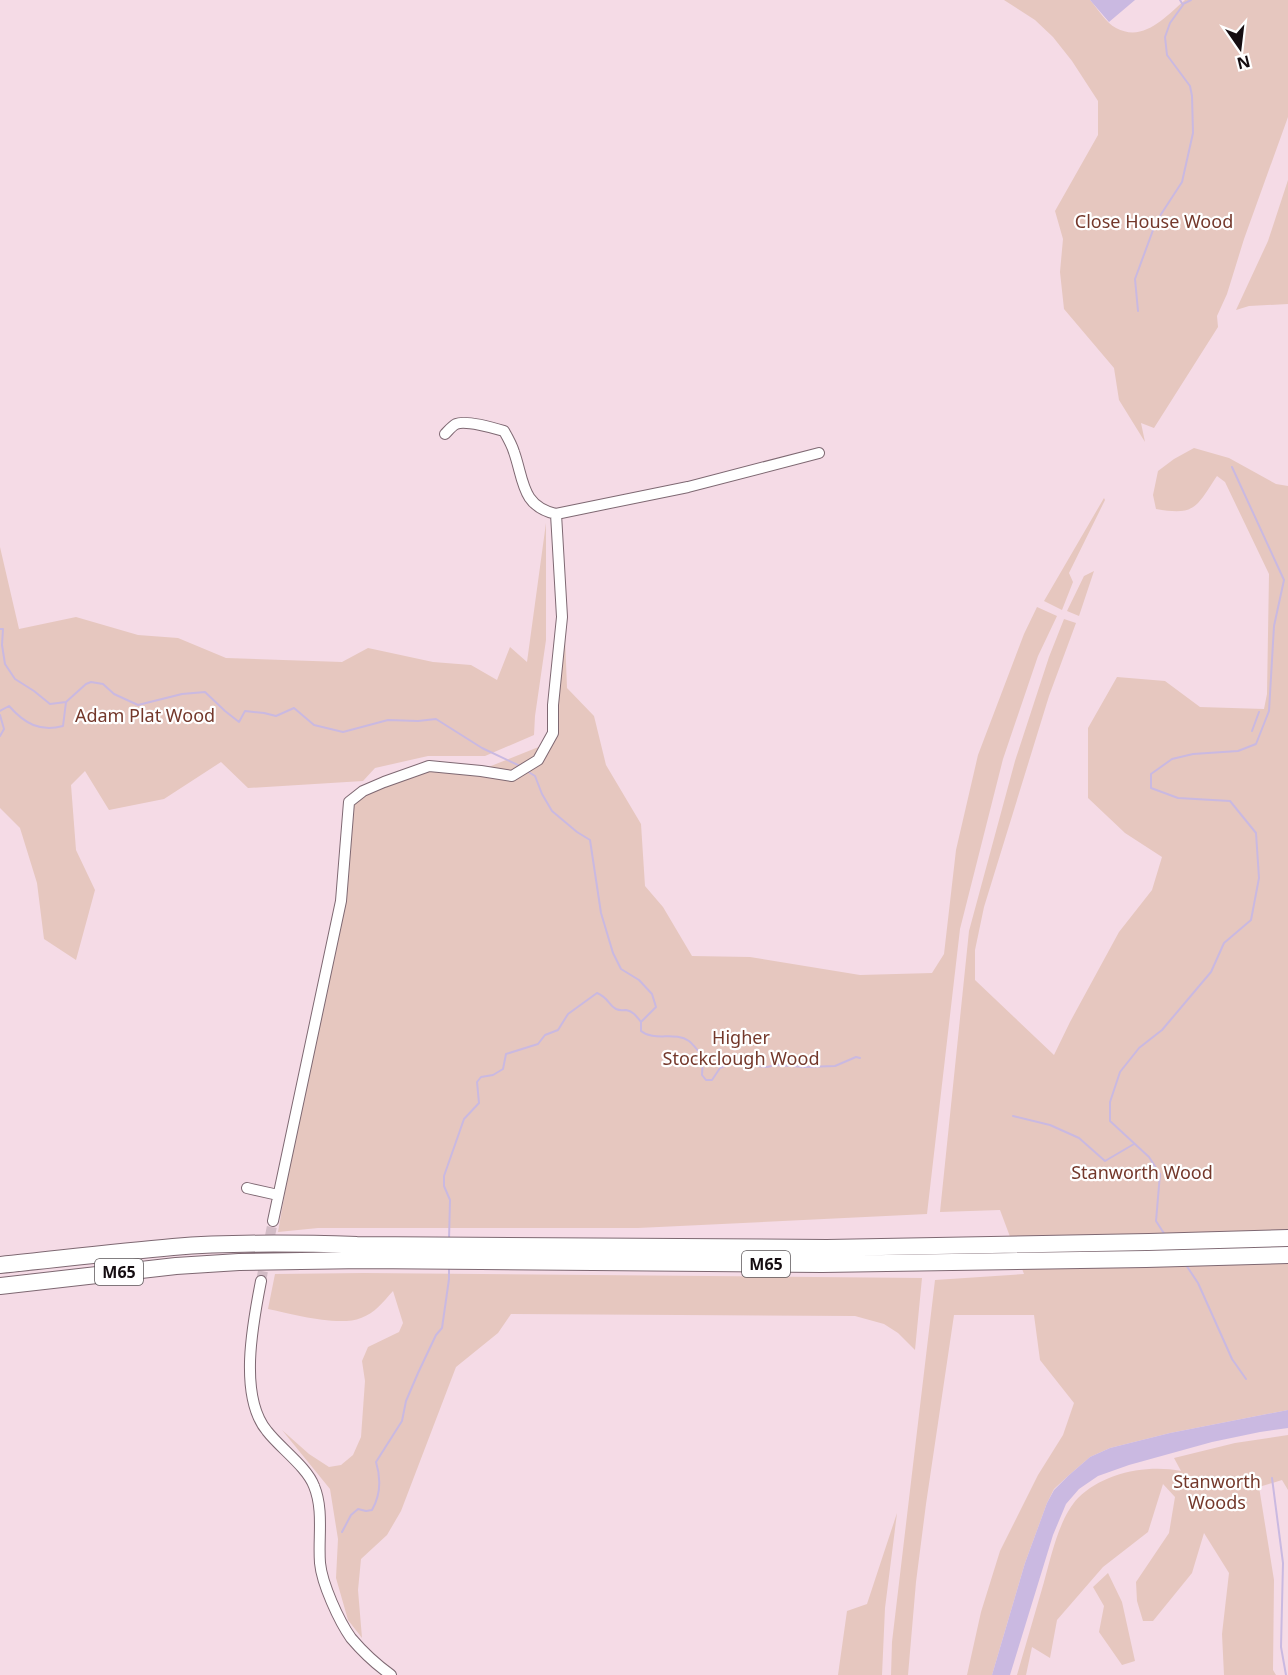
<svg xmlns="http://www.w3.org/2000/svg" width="1288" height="1675" font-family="'Noto Sans',sans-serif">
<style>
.green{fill:#e6c7bf}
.water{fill:#cab9e1}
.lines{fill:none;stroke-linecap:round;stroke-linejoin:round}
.stream{stroke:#cab9e1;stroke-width:2}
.minor-tunnel{stroke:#d3bcc6;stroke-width:10;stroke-dasharray:10 5;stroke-linecap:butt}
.minor-casing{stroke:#7e6872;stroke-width:12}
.highway-casing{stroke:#7e6872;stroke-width:18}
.minor{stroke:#fff;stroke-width:10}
.highway{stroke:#fff;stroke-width:16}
.labels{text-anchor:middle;stroke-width:4.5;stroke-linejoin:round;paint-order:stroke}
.shield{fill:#fff;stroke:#5b5658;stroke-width:1.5}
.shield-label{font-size:16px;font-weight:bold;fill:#150d11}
.park-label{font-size:18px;fill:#74382b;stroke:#fff}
</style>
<rect width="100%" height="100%" fill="#f5dbe6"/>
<!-- green -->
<path class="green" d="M1004,0H1090C1098,9 1106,23 1116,28C1144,43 1166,16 1185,0H1288V117L1244,239L1227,294L1217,316L1218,327L1154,428L1141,423L1145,442L1119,400L1114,368L1064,309L1060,272L1063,239L1055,211L1098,135V101L1072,61L1053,37L1035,20Z
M1288,180V304L1249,306L1236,310L1268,241Z
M1194,448L1229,458L1276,484L1288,486V1410L1170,1433L1110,1448L1090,1457L1068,1476L1054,1489L1047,1503L1025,1563L992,1675H967L981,1612L1000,1551L1038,1475L1063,1435L1074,1403L1040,1360L1034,1315H954L926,1504L916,1582L908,1675H891L892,1642L935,1280L1024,1274L1000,1210L940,1212L969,931L1015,761L1049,657L1064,619L1076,623L1049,696L984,907L975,950V980L1054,1055L1070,1022L1119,932L1152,890L1162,857L1125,833L1088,798V728L1117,677L1165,681L1200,707L1264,709L1267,694L1269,574L1225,482L1217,476C1196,507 1196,516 1156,509L1153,495L1158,471L1174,459Z
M1104,498L1105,500L1069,573L1073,582L1062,610L1044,601Z
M546,523V640L535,716L534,735L485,756H428L375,768L363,781L248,788L221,762L164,799L109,810L85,771L71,785L76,850L95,890L76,960L44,939L37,883L20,828L0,808V547L19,629L76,617L138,635L178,638L226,658L342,662L368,648L433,662L471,665L497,680L510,647L527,662Z
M561,533L567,688L594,716L606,765L641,824L645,886L663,907L692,956L750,957L860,975L932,973L944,954L956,850L978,755L1024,634L1037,607L1057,616L1038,656L1003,759L960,929L927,1214L638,1228H318L278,1232L353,806L361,798L374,789L431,769L486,768L546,744L555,723Z
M1094,571L1079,616L1067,611L1084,576Z
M364,1273L922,1278L915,1350L898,1333L884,1324L855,1316L511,1314L498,1333L456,1367L401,1511L387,1535L361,1559L358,1590L362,1638L348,1620L336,1578L338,1539L330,1489L282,1430L309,1454L329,1467L341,1465L353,1455L361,1437L365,1381L362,1361L368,1347L399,1332L403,1323L393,1291C383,1302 375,1313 361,1318C339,1327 292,1314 268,1309L275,1274Z
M1288,1435V1490L1282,1480L1259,1487L1274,1580L1273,1670L1276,1675H1224L1222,1634L1229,1573L1204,1533L1192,1573L1153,1621H1143L1137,1601L1136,1582L1169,1533L1175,1497L1163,1484L1148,1532L1103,1567L1057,1620L1050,1658L1032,1647L1026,1675H1017C1026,1644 1035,1613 1044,1582C1051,1557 1059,1518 1078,1498C1103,1473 1147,1464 1181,1471L1174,1458L1235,1443Z
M897,1513L885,1608L882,1675H838L847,1611L867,1604Z
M1108,1573L1122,1602L1135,1661L1122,1665L1099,1632L1104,1606L1093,1587Z"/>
<!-- water -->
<path class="water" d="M1090,0H1135L1109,22Z
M1288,1410V1428L1260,1432L1212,1442L1129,1465L1098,1476L1079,1489L1066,1504L1053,1535L1010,1675H992L1025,1563L1047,1503L1054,1490L1068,1476L1090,1457L1110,1448L1170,1433Z"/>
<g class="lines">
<!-- stream -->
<path class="stream" d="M1183,4L1191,0
M1138,311L1135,279L1156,222L1182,182L1193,133L1192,96L1190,86L1167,55L1165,37L1170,23L1183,5L1180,0
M0,629H3L2,645L5,664L15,679L34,691L50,704L66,702
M66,702L86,684L91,682L103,684L114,694L138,705L182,694L205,692L225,711L239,722L245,711L264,713L276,716L294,708L314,725L343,732L388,720L418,721L436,719L482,748L520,766
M0,711L9,706C25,724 40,732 63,726L66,702
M0,715L4,729L0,736
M1252,731L1259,712
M527,771L535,776L542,794L552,811L577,832L590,840L601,913L613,953L621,969L639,980L652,994L656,1007L642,1021
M1013,1116L1050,1125L1079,1138L1105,1161L1134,1144
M1165,1235L1156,1221L1160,1174L1149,1157L1110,1121V1102L1120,1072L1139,1048L1162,1030L1211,972L1224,943L1251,920L1259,878L1256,833L1230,801L1178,798L1151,788V774L1172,759L1193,754L1238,751L1256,744L1269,711L1274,626L1284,580L1232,467
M449,1240L450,1200L444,1186V1176L464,1119L479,1103L477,1082L481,1077L493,1075L503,1069L506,1054L538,1044L545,1035L558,1030L568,1014L597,993C609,998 608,1005 616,1009C621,1011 620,1010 626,1010C633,1011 637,1017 641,1022V1031C654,1042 675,1031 689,1041C694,1045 699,1052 703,1057L702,1075L706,1080H712L720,1068L732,1063L767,1067L776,1065L805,1067L835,1066L856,1057L860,1058
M1186,1265L1198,1283L1232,1359L1246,1379
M1272,1478L1283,1563L1281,1647L1286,1675
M342,1532L351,1515L358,1509L366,1511L372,1510C381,1494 381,1478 376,1462L402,1421L406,1401L418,1373L436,1335L442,1328L449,1279V1267"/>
<!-- minor-tunnel -->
<path class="minor-tunnel" d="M261,1281L273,1221"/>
<defs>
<path id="minor" d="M445,434C448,431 452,426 456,424C465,420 494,428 504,431C508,438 512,445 514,452C524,480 521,506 556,514L688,487L819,453
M247,1188L278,1195
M273,1221L341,901L349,802L363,791L384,782L429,766L481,771L512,776L538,760L553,733V705L562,617L556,514
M261,1281C253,1322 238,1396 267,1431C280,1448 307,1467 314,1486C324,1510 318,1538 320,1563C322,1584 339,1621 351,1638C362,1651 377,1665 391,1675"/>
<path id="highway" d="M0,1265C58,1259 116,1252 173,1247C234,1242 296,1243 357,1245L827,1248L1149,1242L1288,1238
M0,1286L176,1266L239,1262L364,1260L822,1264L1146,1259L1288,1255"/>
</defs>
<!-- minor casing -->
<use href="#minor" class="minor-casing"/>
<!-- highway casing -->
<use href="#highway" class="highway-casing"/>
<!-- minor -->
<use href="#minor" class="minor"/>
<!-- highway -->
<use href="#highway" class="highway"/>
</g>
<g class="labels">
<!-- shield labels -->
<g class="shield">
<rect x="742" y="1251" width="48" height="26" rx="4.5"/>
<rect x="95" y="1259" width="48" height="26" rx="4.5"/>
</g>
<g class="shield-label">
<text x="766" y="1270">M65</text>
<text x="119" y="1278">M65</text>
</g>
<!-- park labels -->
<g class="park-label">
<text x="1154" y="228">Close House Wood</text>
<text x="145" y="722">Adam Plat Wood</text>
<text x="741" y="1044">Higher<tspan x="741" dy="21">Stockclough Wood</tspan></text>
<text x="1142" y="1179">Stanworth Wood</text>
<text x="1217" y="1488">Stanworth<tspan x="1217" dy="21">Woods</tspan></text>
</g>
</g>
<!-- north arrow -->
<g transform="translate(1240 48) rotate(166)" stroke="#ffffff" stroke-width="4.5" paint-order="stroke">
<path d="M0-4.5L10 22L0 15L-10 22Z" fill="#150d11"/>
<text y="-9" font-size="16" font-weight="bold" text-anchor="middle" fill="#150d11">N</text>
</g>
</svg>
